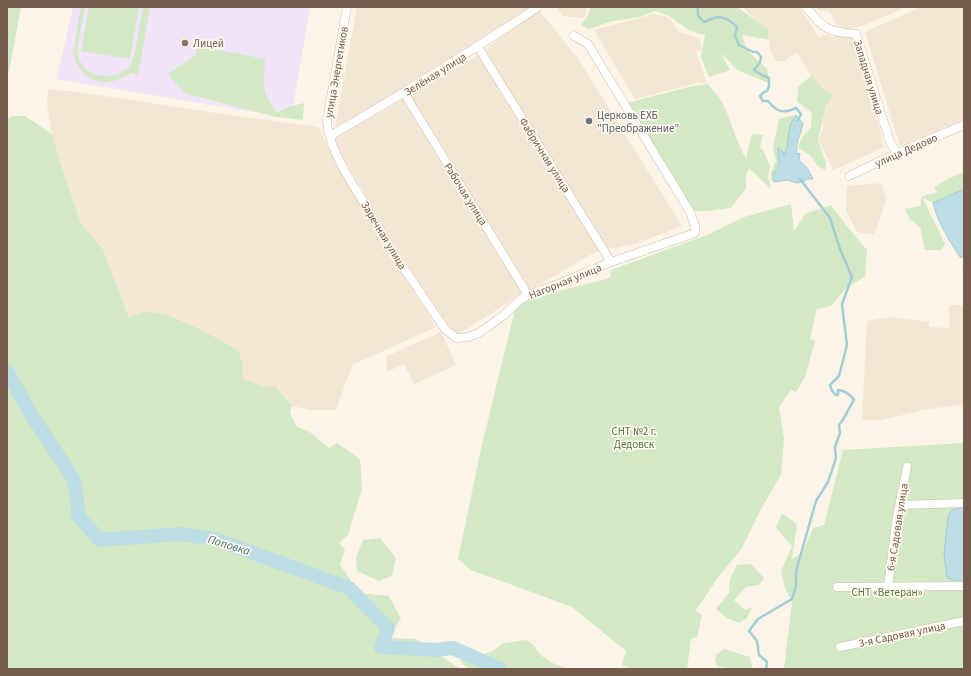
<svg xmlns="http://www.w3.org/2000/svg" width="971" height="676" font-family="'Source Sans 3',sans-serif">
<style>
.residential{fill:#f3e6d5}
.education{fill:#f1e3f8}
.green{fill:#d3e9c5}
.water{fill:#bcdee4;stroke:#a2cdd6}
.lines{fill:none;stroke-linecap:round;stroke-linejoin:round}
.stream{stroke:#a2cdd6;stroke-width:2.5}
.river{stroke:#bcdee4;stroke-width:14}
.street-casing{stroke:#cdbcad;stroke-width:9}
.street{stroke:#fff;stroke-width:8}
.education-dot{fill:#8d6e63;stroke:#fef8ed;stroke-width:1.5}
.worship-dot{fill:#6b7280;stroke:#fef8ed;stroke-width:1.5}
.labels{text-anchor:middle;stroke-width:3.5;stroke-linejoin:round;paint-order:stroke}
.education-label{font-size:11px;fill:#785e54;stroke:#fef8ed;text-anchor:start}
.street-label{font-size:11px;fill:#745b4c;stroke:#fef8ed}
.worship-label{font-size:11px;fill:#5b616d;stroke:#fef8ed;text-anchor:start}
.park-label{font-size:11px;fill:#537944;stroke:#fef8ed}
.water-label{font-size:12px;font-style:italic;fill:#477a86;stroke:#fef8ed}
</style>
<rect width="100%" height="100%" fill="#fbf4e7"/>
<!-- residential -->
<path class="residential" d="M357,7H529L388,99L335,127Z
M556,7H587L585,18L563,16Z
M743,7H800L819,38L827,34L832,37L839,35L852,36L866,79L884,147L833,170L819,141L823,126L824,98L797,53L792,55L785,61H776L769,48L770,35Z
M815,7H906L865,25L847,30L835,23L830,12L819,10Z
M921,7H964V119L900,146L865,32Z
M538,9L577,57L682,226L635,244L595,252L534,288L524,292L459,334L453,332L401,255L333,140L475,57Z
M654,14L664,16L671,20L679,32L699,38L702,50L696,52L707,83H698L635,99L594,30Z
M48,89L85,93L216,113L318,127L343,175L436,327L352,365L336,410H311L292,406L275,386L265,388L243,379L242,361L238,350L202,330L166,314L144,311L129,318L103,249L81,223L61,165L52,134L47,104Z
M882,183L886,200L874,235L857,232L846,211L847,186Z
M949,305H964V404L923,410L882,420H862L867,321L890,317L929,322V327L949,328Z
M441,332L456,365L414,384L404,364L387,372V356Z"/>
<!-- education -->
<path class="education" d="M73,7H310L291,118L57,79Z"/>
<!-- green -->
<path class="green" d="M7,7H21L9,72L7,71Z
M81,7H85C84,17 76,47 78,55C83,79 117,83 131,64C135,58 141,17 143,7H150L138,75L131,73C114,85 92,86 79,68C76,63 74,58 73,53C73,49 75,45 75,41C77,30 79,18 81,7Z
M89,7H139L130,59L81,51Z
M590,7H737L767,28L770,40L742,35L747,50L767,69L769,83L737,70L721,53L730,70L709,77L701,57L705,35L690,31L669,16L656,11L639,17L609,22L589,29L581,25L589,14Z
M197,46L265,59L264,80L265,93L277,113L288,107L304,103L303,120L276,117L184,93L168,74L196,55Z
M812,75L823,89L833,96L826,105L818,140L826,163L825,170L818,166L810,155L798,148L801,139L811,127L812,113L797,102L798,87Z
M708,84C711,88 715,92 718,96C731,115 734,139 746,158L752,134L763,135L760,147L764,152L770,166L768,177L771,189L749,168L746,177V188L731,208L708,211H689L626,103L693,86Z
M796,115L790,125L787,147L784,157L778,151C780,161 779,166 773,174L774,182L771,180V172L776,161L773,148L779,119Z
M12,116H25L52,134L61,165L81,223L103,249L129,318L144,311L166,314L202,330L238,350L242,361L243,379L265,387L275,386L292,406L290,413L297,427L310,432L329,448L337,443L360,459L362,489L348,535L339,543L345,550L340,565L360,593L389,596L401,619L388,638L416,639L460,669H7V119Z
M964,173V189L933,203L922,197L945,244L941,250H925L920,227L910,219L904,209L921,206V197L937,192L934,187L956,175Z
M791,204L794,231L805,214L831,205L846,225L867,250L865,277L847,287L831,306L818,309L817,308L810,339L815,341L805,377L796,392L791,390L779,407L784,439L781,475L761,509L742,548L719,576L696,610L702,615L697,637L691,639L687,669H631L622,665L626,651L572,607L471,570L458,559L481,449L515,309L528,299L610,278L611,270L707,235L744,217Z
M964,443V669H784L792,602L785,588L781,571L792,546L776,528L782,513L797,524L792,559L801,554L813,528L824,525L843,450Z
M380,538L396,558L392,576L379,581L357,571L356,557L363,540Z
M751,564L764,578L759,585L746,587L734,600L745,610L753,607L747,618L739,623L727,618L716,609L729,593L730,579L737,565Z
M526,640C535,644 535,649 541,655C548,662 558,665 567,669H468L461,662V655L469,652L483,654L491,652L504,643Z
M724,649L750,657L753,669H734L717,666L715,660L716,655Z"/>
<!-- water -->
<path class="water" d="M796,115L803,123C801,136 795,141 797,154L800,153L799,160L808,169L813,179H807L805,181L797,183L787,180L774,182L773,174C783,162 777,161 778,148L783,152L784,156L787,147L790,125Z
M964,189V258L960,257C949,240 938,223 933,203Z
M964,507V580H952L947,578L944,554L948,517L951,511L957,508Z"/>
<g class="lines">
<!-- stream -->
<path class="stream" d="M698,7C697,15 698,18 705,22C718,14 726,16 737,27L735,36L739,45L753,52H757L761,57L760,62L754,70L760,74L769,78V86L767,91L764,92L760,96L763,101H768C777,112 783,114 796,108L801,114L798,120
M766,669L767,662L759,655L757,641L749,631L758,619L792,599L796,586V571L816,501L828,482L836,458L835,447L840,433L839,425C846,417 848,409 854,400C851,395 844,390 838,390V395H836L832,391L830,385L839,376L847,345L842,304L852,277L840,249L830,218L800,179"/>
<!-- river -->
<path class="river" d="M7,371L31,414L74,480L77,498L78,516L100,540L180,534L215,539L349,588L388,628L381,647L436,650L453,648L500,669"/>
<defs>
<path id="street" d="M347,7L327,120C327,146 351,181 364,203C377,224 390,246 402,267L410,277L445,329L456,338L468,337L479,333L504,315L520,300L528,295L561,283L611,262L695,233V226L690,212L588,44L574,36
M806,7C825,30 826,31 856,34L890,142L897,153
M478,47L611,262
M404,93L528,295
M330,136C401,95 470,52 538,7
M849,176L897,153L964,125
M900,505L964,503
M837,587L964,586
M888,588L896,522L907,467
M840,647L964,621"/>
</defs>
<!-- street casing -->
<use href="#street" class="street-casing"/>
<!-- street -->
<use href="#street" class="street"/>
</g>
<!-- markers -->
<circle class="education-dot" cx="185" cy="43" r="4"/>
<circle class="worship-dot" cx="589" cy="121" r="4"/>
<g class="labels">
<!-- education labels -->
<g class="education-label">
<text x="193" y="47">Лицей</text>
</g>
<!-- street labels -->
<g class="street-label">
<text transform="translate(336 72) rotate(-80)" y="4">улица Энергетиков</text>
<text transform="translate(435 74) rotate(-32)" y="4">Зелёная улица</text>
<text transform="translate(869 77) rotate(73)" y="4">Западная улица</text>
<text transform="translate(906 150) rotate(-24)" y="4">улица Дедово</text>
<text transform="translate(545 155) rotate(58)" y="4">Фабричная улица</text>
<text transform="translate(466 194) rotate(58)" y="4">Рабочая улица</text>
<text transform="translate(384 235) rotate(59)" y="4">Заречная улица</text>
<text transform="translate(565 281) rotate(-22)" y="4">Нагорная улица</text>
<text transform="translate(897 527) rotate(-81)" y="4">6-я Садовая улица</text>
<text transform="translate(902 634) rotate(-12)" y="4">3-я Садовая улица</text>
</g>
<!-- worship labels -->
<g class="worship-label">
<text x="597" y="119">Церковь ЕХБ<tspan x="597" dy="13">"Преображение"</tspan></text>
</g>
<!-- park labels -->
<g class="park-label">
<text x="634" y="435">СНТ №2 г.<tspan x="634" dy="13">Дедовск</tspan></text>
<text x="887" y="596">СНТ «Ветеран»</text>
</g>
<!-- water labels -->
<g class="water-label">
<text transform="translate(229 545) rotate(17)" y="4">Поповка</text>
</g>
</g>
<!-- border -->
<rect width="971" height="676" fill="none" stroke="#745b4c" stroke-width="16"/>
</svg>
